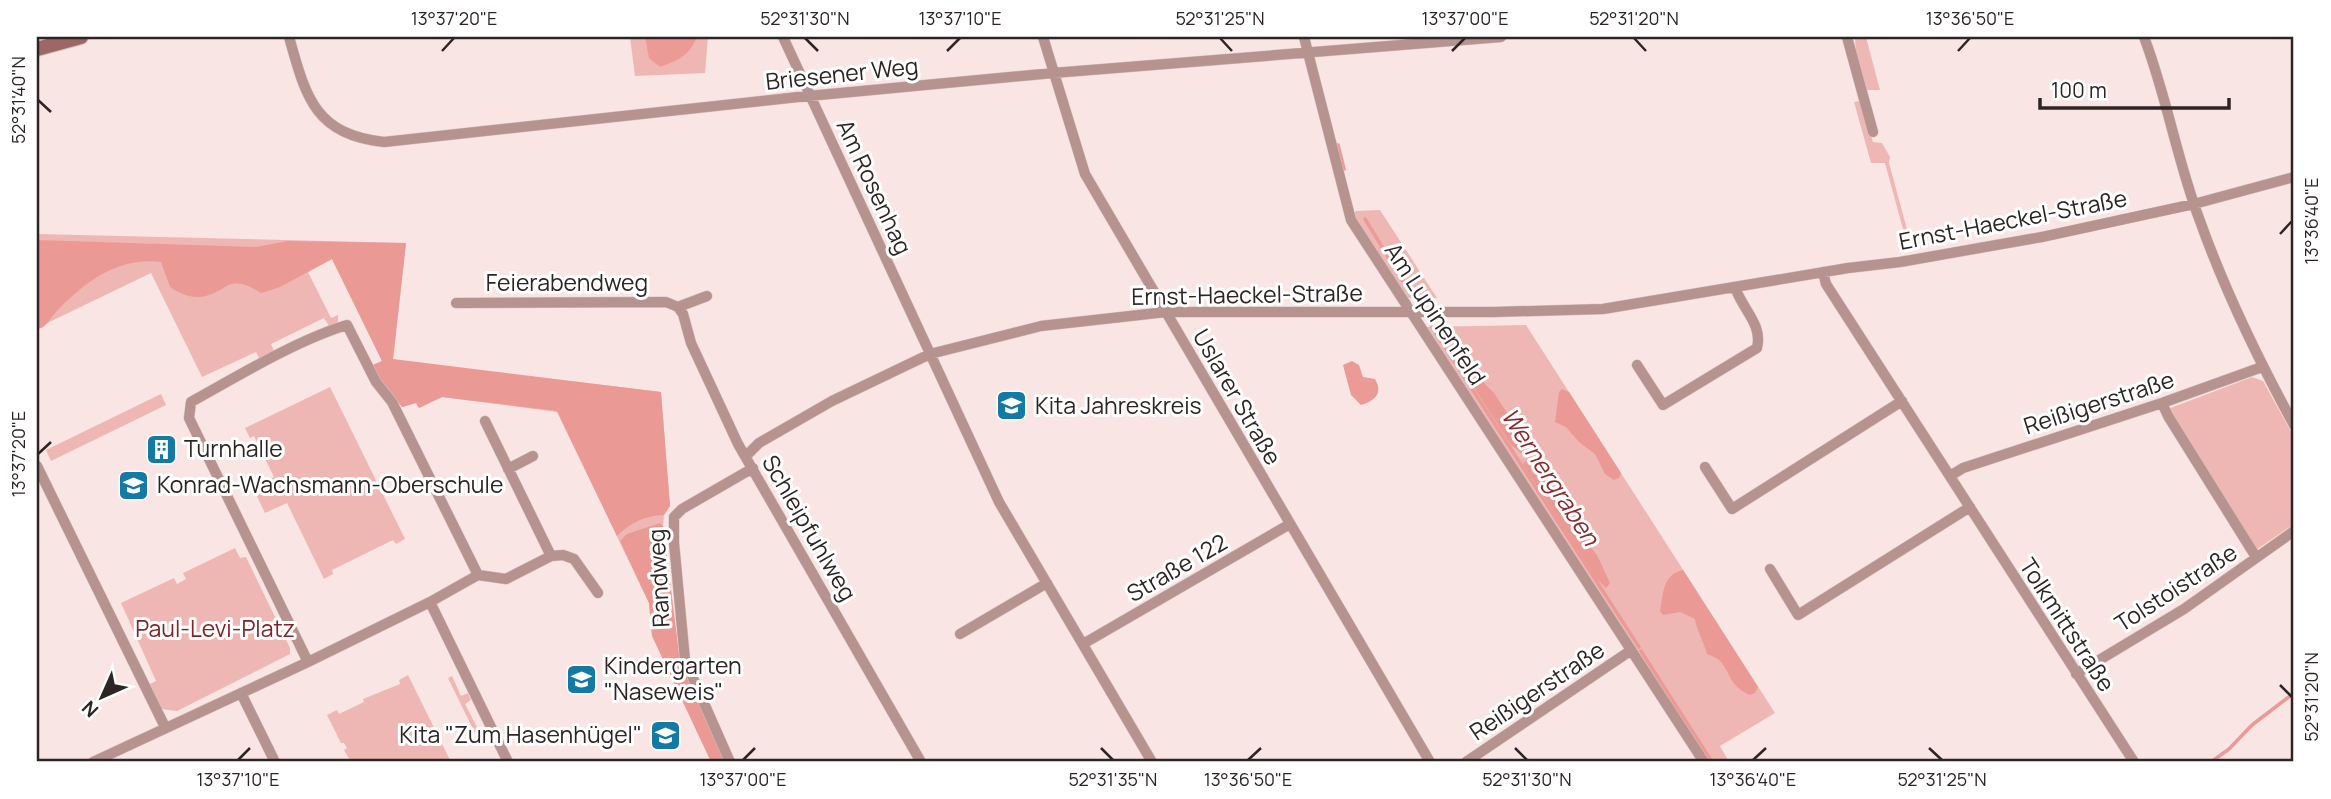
<svg xmlns="http://www.w3.org/2000/svg" width="2331" height="799" font-family="Manrope,sans-serif">
<style>
.green{fill:#efb7b3}
.forest{fill:#ea9994}
.water{fill:#ec9a96}
.lines{fill:none;stroke-linecap:round;stroke-linejoin:round}
.stream{stroke:#ec9a96;stroke-width:3.5}
.street-casing{stroke:#d4c2c1;stroke-width:11}
.secondary-casing{stroke:#d4c2c1;stroke-width:16}
.street{stroke:#b79390;stroke-width:10}
.secondary{stroke:#9c6865;stroke-width:14}
.ticks{fill:none;stroke:#2c2524;stroke-width:2.5}
.labels{text-anchor:middle;stroke-width:6;stroke-linejoin:round;paint-order:stroke}
.street-label{font-size:23px;fill:#2c2524;stroke:#fff}
.poi-label{font-size:23px;fill:#2c2524;stroke:#fff;text-anchor:start}
.park-label{font-size:23px;fill:#802226;stroke:#fff}
.water-label{font-size:24px;font-style:italic;fill:#892b2d;stroke:#fff}
.neatline{fill:none;stroke:#2c2524;stroke-width:2.5}
.ticks-label{font-size:18px;text-anchor:middle;fill:#2c2524}
</style>
<rect width="100%" height="100%" fill="#f9e5e3"/>
<!-- green -->
<path class="green" d="M630,37H708L705,73L635,76Z
M1855,37H1866L1880,90H1866L1856,54Z
M1860,101L1873,142L1882,143L1890,157L1889,163L1911,244H1907L1885,163H1871L1854,102Z
M1380,210L1437,298H1406L1353,214L1356,211Z
M37,234L406,243L393,360L661,392L670,506L664,515L663,526L677,638L652,636L649,603L557,412L442,397L419,408L416,403L402,407L373,365L382,361L332,259L308,272L331,318L338,315V322L329,326L324,318L271,344L275,353L260,360L256,352L202,377L151,273L37,328Z
M1526,325L1775,713L1720,746L1729,762H1706L1426,327Z
M2252,377L2263,381L2294,437V524L2256,550L2168,409Z
M330,387L405,539L396,544L393,540L332,570L333,574L324,579L287,503L265,513L253,488L274,477L254,436L250,438L245,428Z
M161,394L166,405L51,461L46,450Z
M235,548L240,558L246,557L290,648V654L177,711L161,709L150,684L156,681L121,603L174,578L177,584L186,579L183,573Z
M408,675L451,762H351L344,750L347,748L344,743H341L327,715L337,710L339,714L364,702L363,699L400,684L399,680Z
M452,676L461,696L468,693L471,700L465,704L479,731L475,733L448,678Z"/>
<!-- forest -->
<path class="forest" d="M37,240L256,247L288,241L406,243L393,359L661,392L670,506L664,515C644,516 631,522 617,536L557,411L442,397L419,408L416,403L402,407L380,380L373,365L382,361L332,259L280,287L261,293C253,288 241,281 231,284C226,286 221,290 216,292C199,301 185,297 170,287L161,262C117,257 85,282 56,312C49,319 47,328 37,329Z
M1476,379H1480L1494,393L1517,428L1529,430L1531,434L1523,446L1527,453L1522,454L1511,445L1473,386Z
M1562,389L1569,392L1621,473L1619,478L1614,480L1605,474L1595,454L1579,442L1566,427L1555,422L1559,392Z
M1525,461C1534,463 1540,469 1549,470L1553,473L1550,483L1555,499L1568,513L1579,532L1597,555L1610,583L1606,588L1596,578L1523,464Z
M660,523L663,526L679,654L726,762H711L652,636L649,603L620,541L627,534Z
M1683,570L1758,687L1755,693L1750,695C1728,686 1731,671 1718,659C1715,657 1711,656 1707,654C1704,642 1696,629 1695,619L1680,612L1663,615L1660,611C1663,594 1663,574 1683,570Z"/>
<!-- water -->
<path class="water" d="M645,37H697C689,56 679,60 660,67L649,58Z
M1352,361L1359,365L1363,377L1375,379C1383,393 1376,400 1361,405L1351,395L1343,365Z"/>
<g class="lines">
<!-- stream -->
<path class="stream" d="M1338,145L1344,169
M1365,219L1412,296
M1432,327L1639,647
M1641,651L1712,762
M2211,762L2229,749L2252,725L2294,693"/>
<defs>
<path id="street" d="M289,37C306,97 314,134 384,142L798,97L1053,73L1501,37
M783,37L999,502L1152,762
M1043,37L1085,174L1430,762
M1304,37L1351,220L1704,762
M1847,37L1873,132
M2144,37C2167,97 2177,161 2200,221C2225,291 2258,359 2294,425
M1823,272L1826,284L2134,762
M456,303L666,302L678,307
M678,307L683,314L691,343L738,444L921,762
M678,307L707,296
M1637,365L1663,405L1757,348C1763,324 1742,309 1735,287
M2162,403L2168,416L2256,557
M485,421L551,556
M746,456L759,443L832,401L930,354L1041,326L1166,312H1494L1603,309L1848,268L1900,262L2042,237L2194,204L2294,177
M37,466L165,727
M1705,467L1732,509L1902,401
M508,469L533,456
M1950,476L1963,468L2162,403L2262,367
M1770,569L1798,615L1970,507
M478,575L506,579L551,556L563,555L574,559L598,593
M430,602L508,762
M960,634L1047,583
M1083,644L1290,524
M308,662L189,418L191,402C238,376 297,340 347,325L376,382L392,402L478,575
M2076,674L2184,609L2294,531
M241,693L275,762
M93,762L308,662L430,602L478,575
M730,762L685,660L674,543V517L682,509L753,468
M1466,762L1630,651"/>
<path id="secondary" d="M37,49L81,37"/>
</defs>
<!-- street casing -->
<use href="#street" class="street-casing"/>
<!-- secondary casing -->
<use href="#secondary" class="secondary-casing"/>
<!-- street -->
<use href="#street" class="street"/>
<!-- secondary -->
<use href="#secondary" class="secondary"/>
</g>
<!-- ticks -->
<path class="ticks" d="M805,38L818,51M1220,38L1232,51M1634,38L1646,51M442,51L454,38M947,51L960,38M1452,51L1465,38M1958,51L1970,38M38,100L51,112M2280,234L2292,221M38,454L51,442M2280,685L2292,697M1101,748L1113,760M1515,748L1527,760M1929,748L1942,760M238,760L250,748M743,760L755,748M1248,760L1261,748M1753,760L1766,748"/>
<!-- icons -->
<defs>
<symbol id="school-square" viewBox="-11 -11 22 22"><rect x="-9" y="-9" width="18" height="18" rx="4" fill="#127aa5" stroke="#fff"/><path d="M0-5L7-2L0 1L-7-2ZM-4 1L0 2.5L4 1V4Q0 6-4 4Z" fill="#fff"/></symbol>
<symbol id="building-square" viewBox="-11 -11 22 22"><rect x="-9" y="-9" width="18" height="18" rx="4" fill="#127aa5" stroke="#fff"/><path d="M-4-6H4V6H1V3H-1V6H-4ZM-2.5-4.3h1.7v1.8h-1.7ZM.8-4.3h1.7v1.8H.8ZM-2.5-1h1.7V.8h-1.7ZM.8-1h1.7V.8H.8Z" fill="#fff"/></symbol>
</defs>
<g fill-rule="evenodd">
<use href="#school-square" x="994" y="388" width="35" height="35"/>
<use href="#building-square" x="144" y="432" width="35" height="35"/>
<use href="#school-square" x="116" y="468" width="35" height="35"/>
<use href="#school-square" x="564" y="662" width="35" height="35"/>
<use href="#school-square" x="648" y="718" width="35" height="35"/>
</g>
<g class="labels">
<!-- street labels -->
<g class="street-label">
<text transform="translate(842 74) rotate(-6)" y="8">Briesener Weg</text>
<text transform="translate(874 187) rotate(65)" y="8">Am Rosenhag</text>
<text transform="translate(2013 220) rotate(-11)" y="8">Ernst-Haeckel-Straße</text>
<text x="567" y="291">Feierabendweg</text>
<text transform="translate(1247 295) rotate(-1)" y="8">Ernst-Haeckel-Straße</text>
<text transform="translate(1435 314) rotate(57)" y="8">Am Lupinenfeld</text>
<text transform="translate(1237 397) rotate(60)" y="8">Uslarer Straße</text>
<text transform="translate(2099 403) rotate(-18)" y="8">Reißigerstraße</text>
<text transform="translate(809 528) rotate(60)" y="8">Schleipfuhlweg</text>
<text transform="translate(1177 568) rotate(-30)" y="8">Straße 122</text>
<text transform="translate(659 578) rotate(-93)" y="8">Randweg</text>
<text transform="translate(2176 588) rotate(-33)" y="8">Tolstoistraße</text>
<text transform="translate(2067 625) rotate(57)" y="8">Tolkmittstraße</text>
<text transform="translate(1537 691) rotate(-34)" y="8">Reißigerstraße</text>
</g>
<!-- poi labels -->
<g class="poi-label">
<text x="1035" y="414">Kita Jahreskreis</text>
<text x="184" y="457">Turnhalle</text>
<text x="157" y="493">Konrad-Wachsmann-Oberschule</text>
<text x="604" y="674">Kindergarten<tspan x="604" dy="26">"Naseweis"</tspan></text>
<text x="642" y="743" text-anchor="end">Kita "Zum Hasenhügel"</text>
</g>
<!-- park labels -->
<g class="park-label">
<text x="215" y="637">Paul-Levi-Platz</text>
</g>
<!-- water labels -->
<g class="water-label">
<text transform="translate(1550 477) rotate(57)" y="8">Wernergraben</text>
</g>
</g>
<!-- border -->
<rect width="2331" height="799" fill="none" stroke="#ffffff" stroke-width="77"/>
<!-- north arrow -->
<g transform="translate(102 697) rotate(225)" stroke="#ffffff" stroke-width="5" paint-order="stroke">
<path d="M0-5L12 26L0 18L-12 26Z" fill="#2c2524"/>
<text y="-10" font-size="19" font-weight="bold" text-anchor="middle" fill="#2c2524">N</text>
</g>
<!-- scale -->
<path d="M2040 98v10h189v-10" fill="none" stroke="#2c2524" stroke-width="3.5"/>
<text x="2051" y="98" font-size="21" fill="#2c2524" stroke="#ffffff" stroke-width="5" paint-order="stroke">100 m</text>
<rect x="38" y="38" width="2254" height="722" class="neatline"/>
<g class="ticks-label">
<text x="454" y="25">13°37'20"E</text>
<text x="805" y="25">52°31'30"N</text>
<text x="960" y="25">13°37'10"E</text>
<text x="1220" y="25">52°31'25"N</text>
<text x="1465" y="25">13°37'00"E</text>
<text x="1634" y="25">52°31'20"N</text>
<text x="1970" y="25">13°36'50"E</text>
<text transform="translate(19 100) rotate(-90)" y="6">52°31'40"N</text>
<text transform="translate(2312 221) rotate(-90)" y="6">13°36'40"E</text>
<text transform="translate(19 454) rotate(-90)" y="6">13°37'20"E</text>
<text transform="translate(2312 697) rotate(-90)" y="6">52°31'20"N</text>
<text x="238" y="786">13°37'10"E</text>
<text x="743" y="786">13°37'00"E</text>
<text x="1113" y="786">52°31'35"N</text>
<text x="1248" y="786">13°36'50"E</text>
<text x="1527" y="786">52°31'30"N</text>
<text x="1753" y="786">13°36'40"E</text>
<text x="1942" y="786">52°31'25"N</text>
</g>
</svg>
